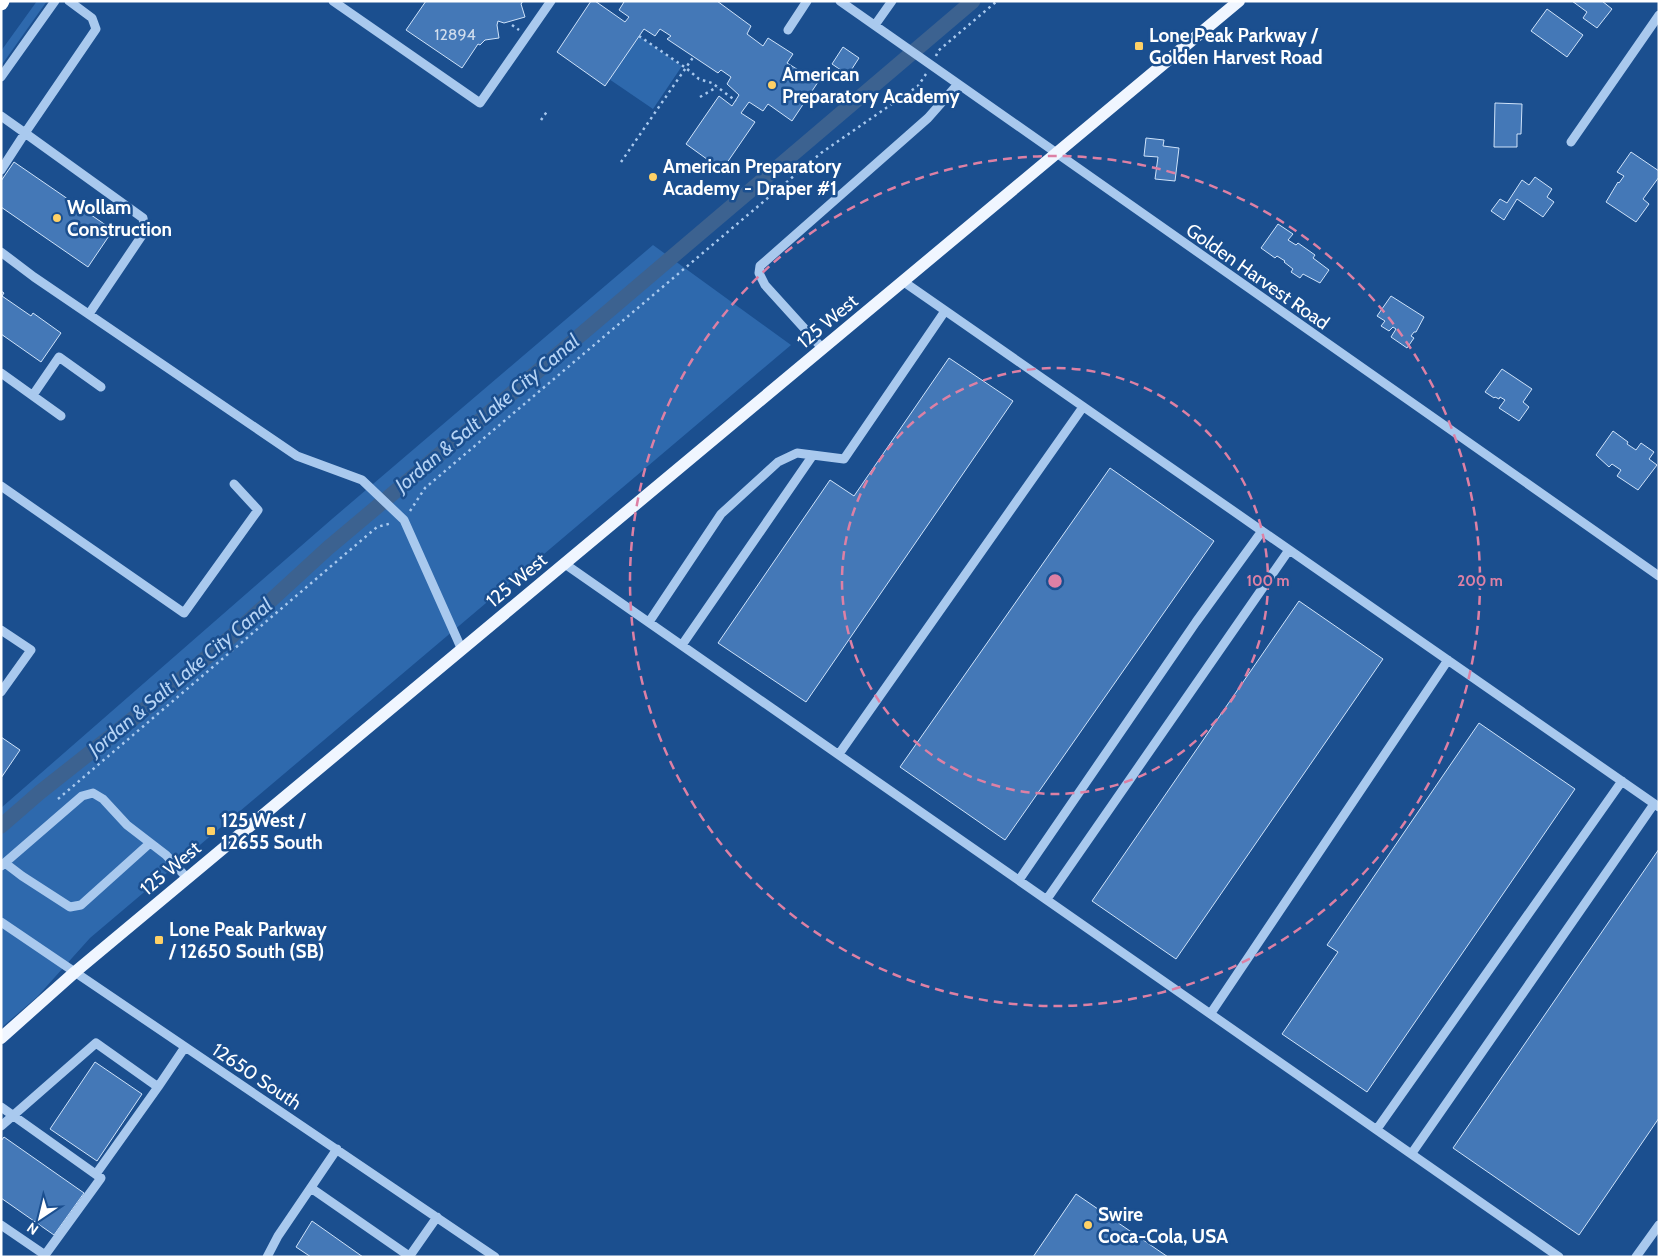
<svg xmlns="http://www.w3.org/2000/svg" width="1660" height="1258" font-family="Cabin,sans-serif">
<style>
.green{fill:#2e69ad}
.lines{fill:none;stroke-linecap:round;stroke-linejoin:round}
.canal{stroke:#3c6290;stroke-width:15}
.building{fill:#4478b7;stroke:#cfe3fa}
.path{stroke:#a9c9ee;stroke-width:2.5;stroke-dasharray:2.5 4;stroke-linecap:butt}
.minor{stroke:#a9c9ee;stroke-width:9}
.major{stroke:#f0f6ff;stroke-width:12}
.highway{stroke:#fff;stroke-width:15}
.ring{fill:none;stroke:#dd80a5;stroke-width:2.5;stroke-dasharray:9 6}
.poi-dot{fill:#ffd166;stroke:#1b4f8f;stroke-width:2}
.labels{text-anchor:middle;stroke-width:5;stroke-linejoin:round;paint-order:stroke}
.number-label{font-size:16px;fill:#d0dded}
.poi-label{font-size:19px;font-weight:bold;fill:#fff;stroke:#1b4f8f;text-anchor:start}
.street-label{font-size:19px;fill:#fff;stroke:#1b4f8f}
.water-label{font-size:20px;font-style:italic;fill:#b5d3f5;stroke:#1b4f8f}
.centre{fill:#dd80a5;stroke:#1b4f8f;stroke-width:2.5}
.ring-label{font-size:15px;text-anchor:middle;font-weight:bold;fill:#dd80a5;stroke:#1b4f8f;stroke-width:5;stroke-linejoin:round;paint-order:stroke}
</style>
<rect width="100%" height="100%" fill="#1b4f8f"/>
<!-- green -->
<path class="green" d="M37,1H47L1,66V51Z
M639,36L682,66L653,109L609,79Z
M653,245L791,345L90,938L37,997L1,1028V808L332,519Z"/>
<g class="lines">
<!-- canal -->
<path class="canal" d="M1,826L39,793L139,714L232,636L328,548L491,411L973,1"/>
</g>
<!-- building -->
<path class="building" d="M426,1H523L521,4L525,17L504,23L498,21L497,25L499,38L485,40L480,45L478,44L462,68L406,30Z
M591,1H595L625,22L629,17L619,10L624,2L622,1H717L751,26L747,34L763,46L768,38L793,54L787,63L818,82L792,121L768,104L763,111L749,102L741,113L755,122L722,170L686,144L719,96L732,106L739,95L727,84L731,77L721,70L718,73L667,39L671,36L660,29L655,36L644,29L605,86L557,52Z
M1572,1H1602L1612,9L1597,28L1583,18L1587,12Z
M1547,9L1583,35L1567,57L1531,31Z
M843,47L859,58L848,75L832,64Z
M1495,103L1522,104L1521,134H1517V147H1494Z
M1146,138L1164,140L1163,146L1179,148L1175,181L1155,179L1158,157L1144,156Z
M1631,152L1659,171V177L1643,199L1649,204L1636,222L1606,202L1618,182L1619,183L1624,176L1617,172Z
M14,162L113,230L88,267L1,207V181Z
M1535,177L1552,189L1547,197L1554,202L1543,217L1517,199L1504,220L1491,211L1500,199L1507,203L1522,180L1529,185Z
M1278,224L1293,234L1288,240L1296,245L1298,243L1315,255L1313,258L1329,270L1320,283L1303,274L1300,278L1291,272L1293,269L1284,262L1285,261L1277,256L1275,258L1261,248Z
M1,291L4,293L2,296L31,316L33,313L61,333L41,362L1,334Z
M1391,296L1424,317L1416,332H1414L1411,336L1414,338L1407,348L1391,337L1396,329L1393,327L1389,331L1381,326L1385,321L1377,316Z
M949,358L1013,401L806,702L718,643L830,480L854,496Z
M1502,369L1532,389L1523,402L1529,407L1519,421L1499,408L1505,400L1500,397L1499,399L1495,397L1494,398L1485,392Z
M1613,431L1628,442L1627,444L1636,450L1641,443L1654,452L1649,459L1657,465L1638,490L1617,476L1621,470L1612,464L1609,467L1596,455Z
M1110,468L1214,541L1005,840L900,767Z
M1299,601L1383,659L1176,959L1092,901Z
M1479,723L1575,789L1367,1092L1282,1034L1338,952L1327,945Z
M1,737L20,750L1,778Z
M1659,849V1118L1579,1235L1453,1148Z
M95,1062L142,1094L97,1161L50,1129Z
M4,1137L84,1193L54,1235L1,1198V1141Z
M1076,1194L1168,1257H1033Z
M312,1221L363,1257H311L296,1247Z"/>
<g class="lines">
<!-- path -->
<path class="path" d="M512,25L519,30
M639,36L686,68L699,79L712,83L736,101
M936,56L938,51L997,1
M700,97L717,87
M541,120L548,110
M621,162L694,56
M410,511L425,488L821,153L918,86L926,74
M58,799L377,527L392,523"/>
<!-- minor -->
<path class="minor" d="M333,1L480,103L551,1
M840,1L1659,576
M875,25L892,1
M788,30L807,1
M1,77L55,1
M1,116L25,133L96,29L92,18L69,1
M1571,142L1659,15
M1,170L25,133L143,218L145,231L89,314
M1,252L34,277L297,456L362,480L404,520L462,650
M904,282L1659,807
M823,349L765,285L759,273L760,266L928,118L958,84
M1,373L61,416
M33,395L59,357L101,387
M1,486L184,613L258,510L234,484
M565,564L1559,1257
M649,622L721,514L778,462L797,453L844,459L945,311
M1,630L31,650L1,692
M682,645L813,455
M839,754L1083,407
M5,863L22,876L70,907L81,905L150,843
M1,866L82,796L93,793L103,799L127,825L166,855L187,878
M1019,880L1196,622L1262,531
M1047,899L1289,550
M1,922L495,1257
M1211,1013L1448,660
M1,1107L101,1178L45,1255L1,1225
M1,1126L96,1043L158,1087L185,1047
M1377,1129L1622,781
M1412,1153L1654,804
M96,1174L158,1087
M311,1188L409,1256
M267,1257L278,1236L337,1149
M409,1257L437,1217
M1636,1257L1659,1225"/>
<!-- major -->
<path class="major" d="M1,1038L75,972L1239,1"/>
<!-- highway -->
<path class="highway" d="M1,3L2,1"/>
</g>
<!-- distance rings -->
<g class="ring">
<circle cx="1055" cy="581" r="213"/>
<circle cx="1055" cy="581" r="425"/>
</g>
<!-- markers -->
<g class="poi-dot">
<rect x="1134" y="41" width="10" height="10" rx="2.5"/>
<circle cx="772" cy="85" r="5"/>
<circle cx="653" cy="177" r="5"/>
<circle cx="57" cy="218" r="5"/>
<rect x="206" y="826" width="10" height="10" rx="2.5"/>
<rect x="154" y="935" width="10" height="10" rx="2.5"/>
<circle cx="1088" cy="1225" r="5"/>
</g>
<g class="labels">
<!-- number labels -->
<g class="number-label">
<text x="455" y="40">12894</text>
</g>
<!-- poi labels -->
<g class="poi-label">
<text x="1149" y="42">Lone Peak Parkway /<tspan x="1149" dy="22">Golden Harvest Road</tspan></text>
<text x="782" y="81">American<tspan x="782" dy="22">Preparatory Academy</tspan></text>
<text x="663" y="173">American Preparatory<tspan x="663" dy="22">Academy - Draper #1</tspan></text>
<text x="67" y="214">Wollam<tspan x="67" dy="22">Construction</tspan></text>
<text x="221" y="827">125 West /<tspan x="221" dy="22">12655 South</tspan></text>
<text x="169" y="936">Lone Peak Parkway<tspan x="169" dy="22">/ 12650 South (SB)</tspan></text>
<text x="1098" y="1221">Swire<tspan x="1098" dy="22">Coca-Cola, USA</tspan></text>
</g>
<!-- street labels -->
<g class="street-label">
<text transform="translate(1258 276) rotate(35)" y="7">Golden Harvest Road</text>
<text transform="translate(827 321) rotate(-40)" y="7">125 West</text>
<text transform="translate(516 580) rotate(-40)" y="7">125 West</text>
<text transform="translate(170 868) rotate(-40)" y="7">125 West</text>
<text transform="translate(257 1076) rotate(34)" y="7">12650 South</text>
</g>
<!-- water labels -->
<g class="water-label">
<text transform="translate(487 413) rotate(-40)" y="7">Jordan &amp; Salt Lake City Canal</text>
<text transform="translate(180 677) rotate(-40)" y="7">Jordan &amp; Salt Lake City Canal</text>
</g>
</g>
<circle cx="1055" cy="581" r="8" class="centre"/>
<g class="ring-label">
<text x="1268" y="586">100 m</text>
<text x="1480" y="586">200 m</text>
</g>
<!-- border -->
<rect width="1660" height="1258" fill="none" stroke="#ffffff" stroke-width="5"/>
<!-- north arrow -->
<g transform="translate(40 1218) rotate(215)" stroke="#1b4f8f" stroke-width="4" paint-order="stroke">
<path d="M0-4L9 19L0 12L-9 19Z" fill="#ffffff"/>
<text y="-8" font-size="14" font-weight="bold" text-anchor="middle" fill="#ffffff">N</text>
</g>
</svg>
